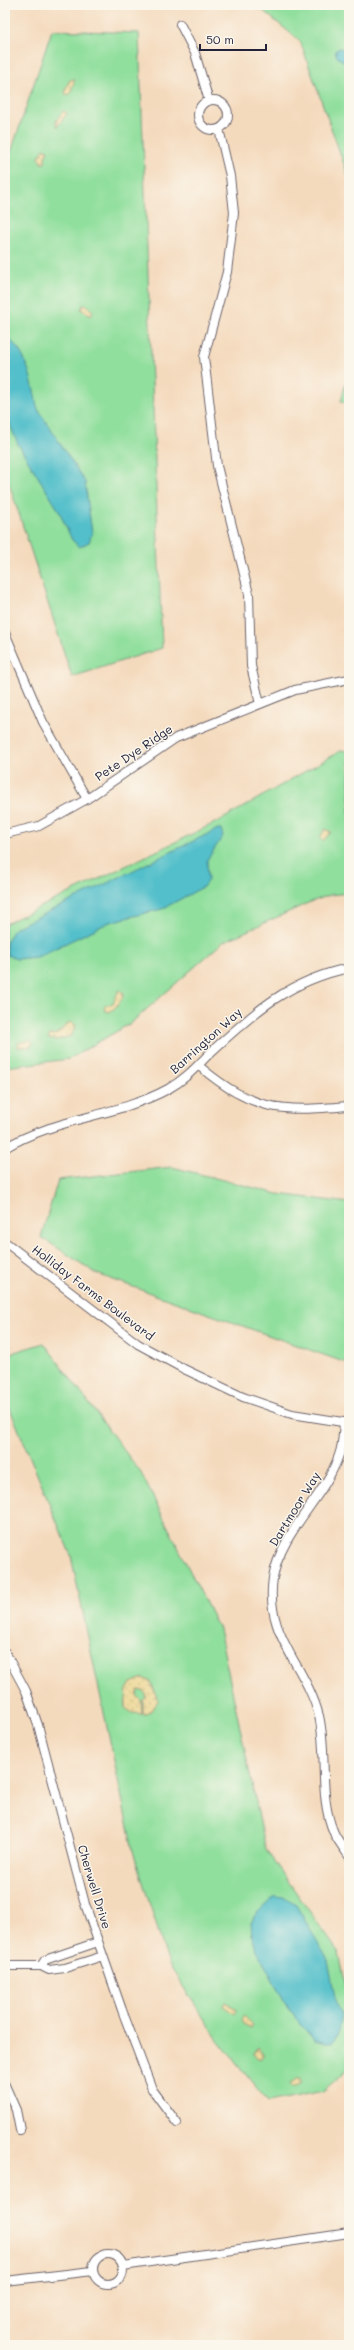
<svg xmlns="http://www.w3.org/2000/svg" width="354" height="2350" font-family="Mali,sans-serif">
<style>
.green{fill:#90df9d;stroke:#59806c}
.sand{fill:url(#sand-dots);stroke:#887e6c}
.water{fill:#52bfca;stroke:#3a7082}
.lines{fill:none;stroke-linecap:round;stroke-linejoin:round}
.minor-casing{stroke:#6c6268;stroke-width:10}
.minor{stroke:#fff;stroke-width:8}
.labels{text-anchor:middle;stroke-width:3;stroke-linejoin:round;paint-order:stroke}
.street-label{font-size:12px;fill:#22223b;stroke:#fbf7ec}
</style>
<defs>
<pattern id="sand-dots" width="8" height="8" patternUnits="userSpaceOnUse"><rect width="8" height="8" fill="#eeda9e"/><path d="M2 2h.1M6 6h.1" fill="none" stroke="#ccbb89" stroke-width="1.8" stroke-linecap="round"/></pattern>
</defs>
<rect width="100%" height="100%" fill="#fbf7ec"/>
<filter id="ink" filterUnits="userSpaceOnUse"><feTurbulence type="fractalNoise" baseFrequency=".025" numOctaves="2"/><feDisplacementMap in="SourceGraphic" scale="8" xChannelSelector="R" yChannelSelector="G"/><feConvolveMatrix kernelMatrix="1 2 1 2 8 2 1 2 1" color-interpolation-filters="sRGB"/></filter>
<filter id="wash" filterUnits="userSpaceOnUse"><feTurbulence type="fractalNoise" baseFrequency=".012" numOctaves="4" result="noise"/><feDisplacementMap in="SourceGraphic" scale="16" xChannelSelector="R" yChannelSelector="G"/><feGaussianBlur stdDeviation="0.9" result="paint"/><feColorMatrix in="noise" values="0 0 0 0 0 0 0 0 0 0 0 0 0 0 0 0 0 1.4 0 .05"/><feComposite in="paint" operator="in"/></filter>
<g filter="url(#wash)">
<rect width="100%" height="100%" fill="#f4dabd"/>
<!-- green -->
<path class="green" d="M256,5H349V178L300,41Z
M52,30L139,33L162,648L72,677L5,471V170Z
M349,370V404L341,401Z
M342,750L349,752V893L330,895L308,903L223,942L131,1023L69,1059L5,1067V924L221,820Z
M172,1167L278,1194L349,1203V1364L97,1274L41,1237L58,1180Z
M44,1343L141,1473L219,1629L266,1850L339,1953L349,2001V2068L323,2091L268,2102L218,2040L169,1965L133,1851L71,1556L5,1397V1355Z"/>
<!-- sand -->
<path class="sand" d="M75,79L70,94L66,95L65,90L70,80Z
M63,111L67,113L66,115L57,127L56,121Z
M44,149L48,150L45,157V163H41L39,157Z
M83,305H87L93,312L92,315H89L81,309Z
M325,829L331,832L323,841L320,837Z
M119,990L124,993C122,1001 116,1008 109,1012L104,1010L105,1006L113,1003Z
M70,1022L76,1025L71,1036L56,1040L48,1039L50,1035L57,1034Z
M30,1040L33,1044L30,1047H18V1043Z
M143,1678L151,1682L158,1701L150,1712L143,1715V1700L146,1698V1694L143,1691L139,1690L137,1696L141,1700L142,1714L133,1713L125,1708L127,1690L131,1683Z
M225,2002L237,2009L235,2014L223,2006Z
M244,2016L253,2025L251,2028L243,2024L241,2020Z
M258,2047L264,2054L260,2059L254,2054Z
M296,2079H300V2084L292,2087L290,2084Z"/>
<!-- water -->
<path class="water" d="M340,48L349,52V65L337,57L335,51Z
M5,336C22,347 29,368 33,387C36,396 35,403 39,411L85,482L92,533L89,542L80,547L72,540L59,511L18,444L5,413Z
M218,829H221L223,836L207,860L208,880L203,887L162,909L110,922L37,957L16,959L7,955L6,942L15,928Z
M275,1896L283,1897L296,1905L328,1960L335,1997L341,2014L338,2033L332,2043H326L314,2040L290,2011L257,1951L252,1937L251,1923L255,1915Z"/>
</g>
<g filter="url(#ink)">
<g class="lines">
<defs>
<path id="minor" d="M180,24L195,53L209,101
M198 115a15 15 0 1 1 30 0a15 15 0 1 1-30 0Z
M219,129L230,176L234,213L227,272L204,357L217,466L249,594L251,666L260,704
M5,633L43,722L87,799
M5,834L39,826L87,799L176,738L295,690L349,679
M199,1066C254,1112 280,1112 349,1106
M5,1148C51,1119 119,1116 168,1089C186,1079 197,1066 211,1052C254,1012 290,980 349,968
M5,1242L138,1344L184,1369L243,1397L292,1414L349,1423
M344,1422C343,1433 343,1445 339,1455C324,1499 281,1531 273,1578C264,1636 306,1665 319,1716C328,1754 318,1797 334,1833C338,1841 344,1849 349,1856
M5,1652L26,1691L38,1725L85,1904L122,2010L152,2089L177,2123
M5,1966H41L49,1970L65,1968L103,1956
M41,1966L45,1960L98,1942
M5,2085L16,2110L20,2130
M93 2269a15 15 0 1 1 30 0a15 15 0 1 1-30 0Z
M123,2266L349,2233
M5,2281L93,2271"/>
</defs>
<!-- minor casing -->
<use href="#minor" class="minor-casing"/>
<!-- minor -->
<use href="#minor" class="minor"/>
</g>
</g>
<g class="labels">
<!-- street labels -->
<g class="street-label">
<text transform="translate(134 753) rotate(-34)" y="4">Pete Dye Ridge</text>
<text transform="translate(206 1041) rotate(-42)" y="4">Barrington Way</text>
<text transform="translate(93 1293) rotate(37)" y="4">Holliday Farms Boulevard</text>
<text transform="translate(295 1509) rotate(-58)" y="4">Dartmoor Way</text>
<text transform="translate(94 1887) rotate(73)" y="4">Cherwell Drive</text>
</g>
</g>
<!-- margin -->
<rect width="354" height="2350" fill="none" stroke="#fbf7ec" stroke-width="20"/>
<!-- scale -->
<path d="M200 44v6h66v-6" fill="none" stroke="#22223b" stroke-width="2"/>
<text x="206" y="44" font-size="12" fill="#22223b" stroke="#fbf7ec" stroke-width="3" paint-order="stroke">50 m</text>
</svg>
